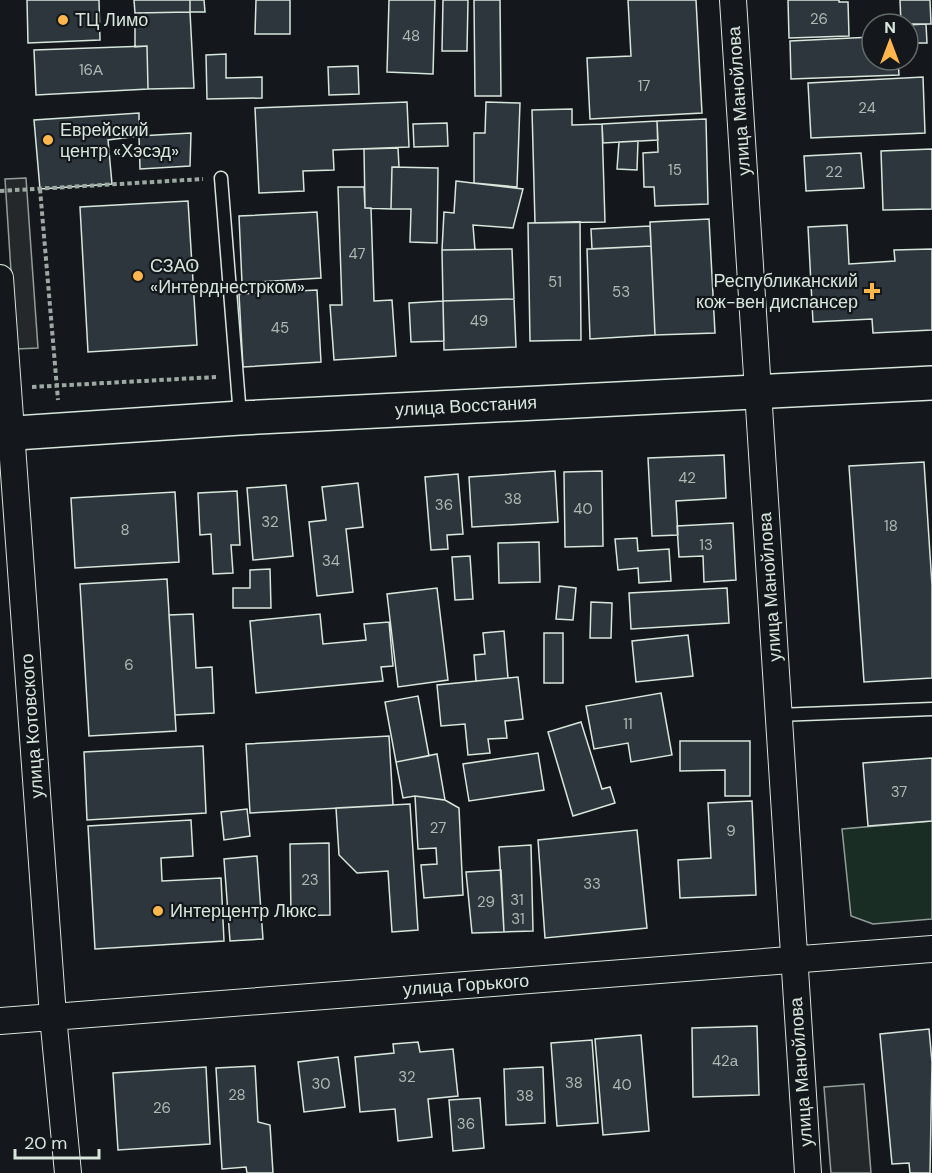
<svg xmlns="http://www.w3.org/2000/svg" width="932" height="1173" font-family="'DM Sans',sans-serif">
<style>
.green{fill:#1a2d24;stroke:#939e99;stroke-width:1.5}
.parking{fill:#24282b;stroke:#939e99;stroke-width:1.5}
.building{fill:#2c363c;stroke:#d8e6dc;stroke-width:1.5}
.lines{fill:none;stroke-linecap:round;stroke-linejoin:round}
.lane-casing{stroke:#d8e6dc;stroke-width:15}
.street-casing{stroke:#d8e6dc;stroke-width:28}
.secondary-casing{stroke:#d8e6dc;stroke-width:36}
.path{stroke:#9da8a2;stroke-width:4;stroke-dasharray:4.5 3;stroke-linecap:butt}
.lane{stroke:#14181c;stroke-width:12}
.street{stroke:#14181c;stroke-width:26}
.secondary{stroke:#14181c;stroke-width:33}
.poi-dot{fill:#ffb74d;stroke:#14181c;stroke-width:2}
.labels{text-anchor:middle;stroke-width:4.5;stroke-linejoin:round;paint-order:stroke}
.number-label{font-size:15px;fill:#adbab4}
.poi-label{font-size:18px;fill:#d8e6dc;stroke:#14181c;text-anchor:start}
.street-label{font-size:18px;fill:#d8e6dc;stroke:#14181c}
</style>
<rect width="100%" height="100%" fill="#14181c"/>
<!-- green -->
<path class="green" d="M932,821V919L873,924L851,916L842,829Z"/>
<!-- parking -->
<path class="parking" d="M26,178L38,348L16,349L5,179Z
M864,1084L871,1173H831L824,1087Z"/>
<!-- building -->
<path class="building" d="M27,0H99L100,40L28,43Z
M134,0H190V12L135,13Z
M190,0H204L205,12H190Z
M256,0H290V34H255Z
M389,0H435L433,74L387,72Z
M443,0H468L467,51H442Z
M474,0H500L501,96H475Z
M628,0H696L702,113L590,119L587,58L631,56Z
M788,0H839V2H848L849,36L789,38Z
M900,0H930L931,24H901Z
M190,12L194,88L148,89L147,46L135,47V13Z
M926,24L927,43H908V25Z
M872,37V60H898L899,75L791,79L790,41Z
M147,46L148,89L36,95L34,50Z
M226,54V78L262,77V98L207,99L206,55Z
M358,66L359,94L329,95L328,67Z
M923,77L925,133L811,138L808,83Z
M407,102L409,147L333,150L334,170L303,171L304,191L259,193L255,108Z
M486,102L520,103L517,187L474,183V133H485Z
M572,109V125L602,124L605,222L535,223L532,110Z
M139,113V136L108,140L112,184L40,189L34,120Z
M706,119L708,204L655,206L654,187H644L643,153L658,152L657,121Z
M657,121L658,140L603,143L602,124Z
M447,123L448,146L414,147L413,124Z
M191,133L190,166L140,169L139,136Z
M638,141L637,170L617,169L619,142Z
M398,148L399,167H392L391,209L365,208L364,149Z
M932,149V209L883,210L881,151Z
M861,153L864,188L806,191L804,156Z
M392,167L438,168L437,243L410,242L411,209H391Z
M456,181L523,189L513,228L473,225L475,250H442L444,212L454,213Z
M338,187H364L365,208H371L374,301L392,300L396,356L334,360L330,305H342Z
M188,201L197,345L88,352L80,207Z
M317,212L321,278L242,283L239,216Z
M709,219L715,333L655,335L650,222Z
M580,222L581,340L530,341L528,223Z
M847,225L849,264L895,261L894,250L932,249V330L873,333L872,319L813,322L808,227Z
M650,226L651,246L592,249L591,229Z
M651,246L655,335L590,339L587,249Z
M512,249L514,299L443,301L442,250Z
M317,290L321,362L243,367L239,294Z
M514,299L516,347L444,350L443,301Z
M443,301L444,341L411,342L409,303Z
M724,455L726,498L676,501L678,535L652,536L648,458Z
M924,462L932,585V678L864,682L849,466Z
M555,471L558,522L472,527L469,477Z
M602,471L603,546L565,547L564,472Z
M458,474L463,534L447,535L448,549L431,550L425,477Z
M358,483L363,527L346,529L353,592L317,596L309,522L326,520L322,487Z
M286,485L293,556L253,560L247,488Z
M237,491L240,545H231L233,573L213,574L211,534L200,535L198,493Z
M175,492L179,562L75,568L71,498Z
M733,523L736,580L704,582L703,556L679,557L677,526Z
M637,538L638,551L669,549L671,581L639,583L638,568L618,570L615,539Z
M539,542L540,582L499,583L498,543Z
M470,556L473,599L455,600L452,557Z
M270,569L271,608H233V588H250V570Z
M167,579L176,731L89,736L80,584Z
M559,586L576,588L573,620L556,619Z
M437,588L448,680L398,687L387,594Z
M727,588L729,623L631,629L629,593Z
M591,602L612,603L611,638H590Z
M193,614L196,668L212,667L214,713L175,715L169,615Z
M320,614L323,644L366,640L364,624L389,622L393,666L381,667L383,681L256,693L250,621Z
M504,631L508,678L476,681L474,655L485,654L483,633Z
M544,633H563V683H544Z
M688,635L693,676L636,682L632,641Z
M518,677L523,719L505,721L507,738L488,739L490,753L468,755L465,724L441,726L437,685Z
M661,693L672,755L631,762L628,743L594,749L586,706Z
M418,696L429,756L396,762L385,702Z
M581,722L602,789L610,787L615,803L573,816L548,732Z
M389,736L393,805L250,813L246,744Z
M680,741H750V796H725V770L680,771Z
M203,746L206,813L87,820L84,752Z
M538,753L544,790L469,801L463,764Z
M437,754L445,800L415,796L403,798L396,762Z
M932,758V821L868,826L863,763Z
M415,796L445,800L459,808L463,895L424,898L421,865L437,864L436,848L418,849Z
M752,801L756,895L680,898L678,860L711,858L708,803Z
M410,804L418,930L392,932L388,871L357,873L339,855L336,808Z
M247,809L250,836L224,840L221,812Z
M191,820L193,856L161,858L162,881L221,878L224,941L95,949L88,826Z
M637,830L647,928L545,938L538,840Z
M329,843L330,915L291,916L290,844Z
M531,845L533,931L504,932L499,847Z
M257,856L263,939L230,941L224,859Z
M501,870L504,932L472,933L466,872Z
M757,1026L759,1095L693,1097L692,1028Z
M929,1029L932,1062L930,1173H910L909,1163L892,1164L880,1034Z
M641,1035L649,1131L603,1135L595,1039Z
M592,1040L598,1123L557,1126L551,1043Z
M418,1042L420,1052L453,1049L458,1096L428,1099L432,1137L398,1141L395,1109L360,1112L355,1057L394,1053L393,1044Z
M338,1057L345,1107L304,1112L298,1062Z
M255,1066L258,1122L270,1125L273,1173H247L246,1167L222,1169L216,1068Z
M206,1067L210,1144L118,1150L113,1073Z
M543,1067L545,1123L506,1125L504,1069Z
M480,1098L484,1148L453,1151L449,1100Z"/>
<g class="lines">
<defs>
<path id="lane" d="M221,178L240,416
M778,715L932,709"/>
<path id="street" d="M733,0L808,1173
M0,278L53,1016L68,1173
M0,1021L932,949"/>
<path id="secondary" d="M0,434L240,418L932,383"/>
</defs>
<!-- lane casing -->
<use href="#lane" class="lane-casing"/>
<!-- street casing -->
<use href="#street" class="street-casing"/>
<!-- secondary casing -->
<use href="#secondary" class="secondary-casing"/>
<!-- path -->
<path class="path" d="M40,189L58,400
M0,191L203,179
M32,387L216,377"/>
<!-- lane -->
<use href="#lane" class="lane"/>
<!-- street -->
<use href="#street" class="street"/>
<!-- secondary -->
<use href="#secondary" class="secondary"/>
</g>
<!-- markers -->
<g class="poi-dot">
<circle cx="63" cy="20" r="6"/>
<circle cx="48" cy="140" r="6"/>
<circle cx="138" cy="276" r="6"/>
<path d="M869 282h6v6h6v6h-6v6h-6v-6h-6v-6h6z"/>
<circle cx="158" cy="911" r="6"/>
</g>
<g class="labels">
<!-- number labels -->
<g class="number-label">
<text x="819" y="24">26</text>
<text x="411" y="41">48</text>
<text x="91" y="75">16А</text>
<text x="644" y="91">17</text>
<text x="867" y="113">24</text>
<text x="675" y="175">15</text>
<text x="834" y="177">22</text>
<text x="357" y="259">47</text>
<text x="555" y="287">51</text>
<text x="621" y="297">53</text>
<text x="479" y="326">49</text>
<text x="280" y="333">45</text>
<text x="687" y="483">42</text>
<text x="513" y="504">38</text>
<text x="444" y="510">36</text>
<text x="583" y="514">40</text>
<text x="270" y="527">32</text>
<text x="891" y="531">18</text>
<text x="125" y="535">8</text>
<text x="706" y="550">13</text>
<text x="331" y="566">34</text>
<text x="129" y="670">6</text>
<text x="628" y="729">11</text>
<text x="899" y="797">37</text>
<text x="438" y="833">27</text>
<text x="731" y="836">9</text>
<text x="310" y="885">23</text>
<text x="592" y="889">33</text>
<text x="517" y="905">31</text>
<text x="486" y="907">29</text>
<text x="518" y="924">31</text>
<text x="725" y="1066">42а</text>
<text x="407" y="1082">32</text>
<text x="574" y="1088">38</text>
<text x="321" y="1089">30</text>
<text x="622" y="1090">40</text>
<text x="237" y="1100">28</text>
<text x="525" y="1101">38</text>
<text x="162" y="1113">26</text>
<text x="466" y="1129">36</text>
</g>
<!-- poi labels -->
<g class="poi-label">
<text x="75" y="26">ТЦ Лимо</text>
<text x="60" y="136">Еврейский<tspan x="60" dy="21">центр «Хэсэд»</tspan></text>
<text x="150" y="272">СЗАО<tspan x="150" dy="21">«Интерднестрком»</tspan></text>
<text x="858" y="287" text-anchor="end">Республиканский<tspan x="858" dy="21">кож-вен диспансер</tspan></text>
<text x="170" y="917">Интерцентр Люкс</text>
</g>
<!-- street labels -->
<g class="street-label">
<text transform="translate(739 101) rotate(-94)" y="6">улица Манойлова</text>
<text transform="translate(466 406) rotate(-3)" y="6">улица Восстания</text>
<text transform="translate(770 587) rotate(-94)" y="6">улица Манойлова</text>
<text transform="translate(32 726) rotate(-94)" y="6">улица Котовского</text>
<text transform="translate(466 985) rotate(-4)" y="6">улица Горького</text>
<text transform="translate(801 1072) rotate(-94)" y="6">улица Манойлова</text>
</g>
</g>
<!-- north arrow -->
<g transform="translate(890 42)"><circle r="28" fill="#14181c" stroke="#626a69" stroke-width="1.5"/>
<path d="M0-4.5L10 22L0 15L-10 22Z" fill="#ffb74d"/>
<text y="-9" font-size="16" font-weight="bold" text-anchor="middle" fill="#d8e6dc">N</text>
</g>
<!-- scale -->
<path d="M15 1149v9h84v-9" fill="none" stroke="#d8e6dc" stroke-width="3"/>
<text x="24" y="1149" font-size="18" fill="#d8e6dc" stroke="#14181c" stroke-width="4.5" paint-order="stroke">20 m</text>
</svg>
